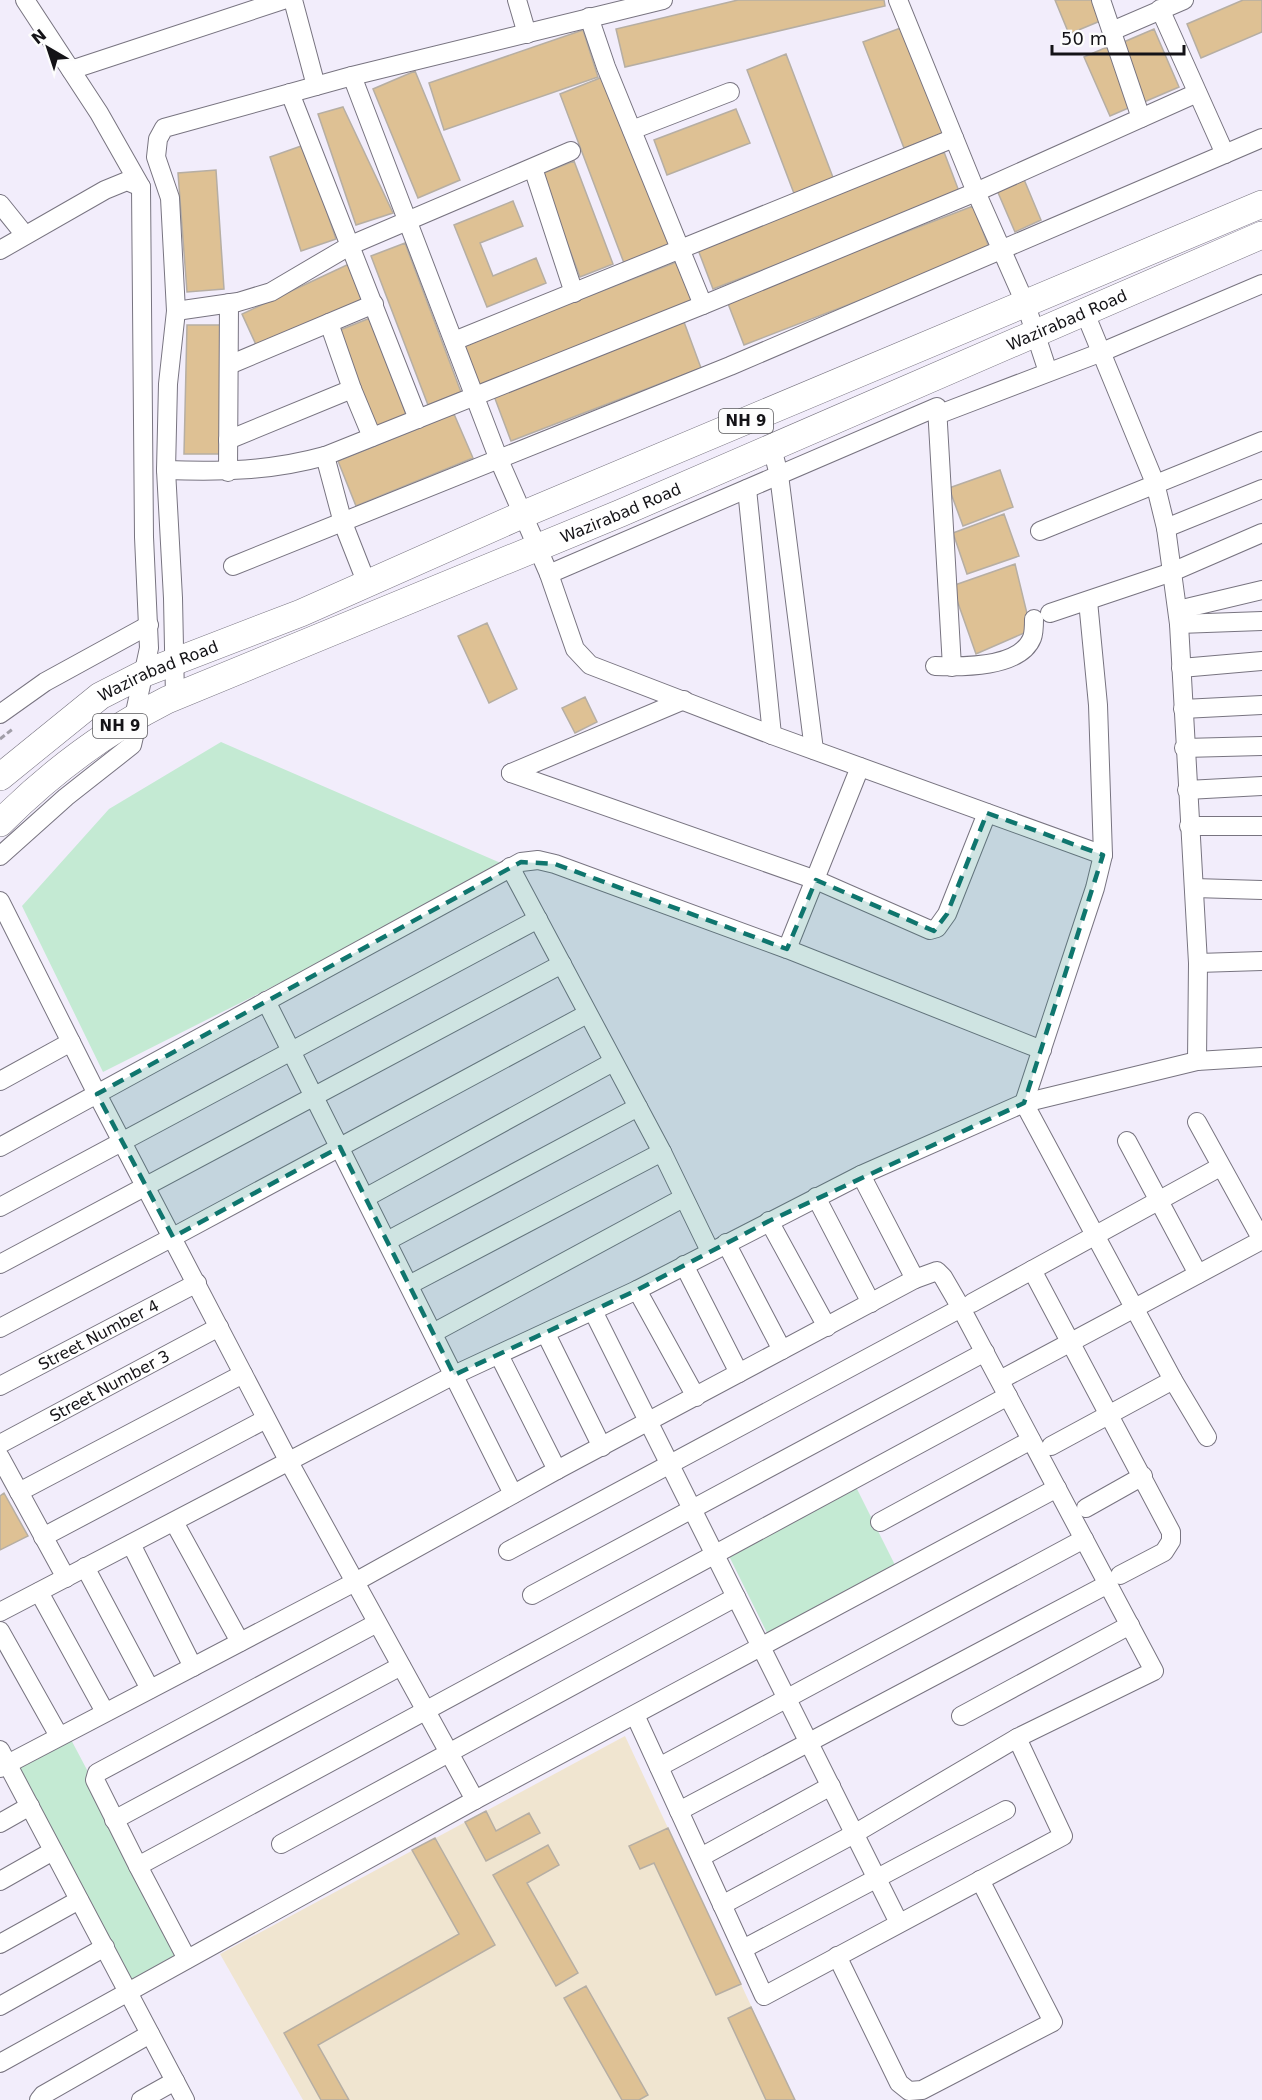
<svg xmlns="http://www.w3.org/2000/svg" width="1262" height="2100" font-family="'DejaVu Sans',sans-serif">
<style>
.education{fill:#f0e5d0}
.green{fill:#c4ead3}
.building{fill:#dec194;stroke:#b6aea3;stroke-width:1.5}
.lines{fill:none;stroke-linecap:round;stroke-linejoin:round}
.minor-casing{stroke:#787480;stroke-width:20}
.highway-casing{stroke:#787480;stroke-width:28}
.path{stroke:#a19ea8;stroke-width:3;stroke-dasharray:6 3;stroke-linecap:butt}
.minor{stroke:#fff;stroke-width:18}
.highway{stroke:#fff;stroke-width:27}
.marked{fill:#0f766e;fill-opacity:0.2;stroke:#0f766e;stroke-width:4.5;stroke-dasharray:12 8;stroke-linejoin:round}
.labels{text-anchor:middle;stroke-width:6;stroke-linejoin:round;paint-order:stroke}
.shield{fill:#fdfdfd;stroke:#5a595c;stroke-width:1.5}
.shield-label{font-size:15px;font-weight:bold;fill:#141317}
.street-label{font-size:16px;fill:#141317;stroke:#fdfdfd}
</style>
<rect width="100%" height="100%" fill="#f2edfb"/>
<!-- education -->
<path class="education" d="M625,1736L795,2100H303L220,1954Z"/>
<!-- green -->
<path class="green" d="M221,742L510,867L103,1072L22,906L109,809Z
M855,1485L901,1577L773,1645L728,1554Z
M67,1732L187,1959L127,1990L7,1763Z"/>
<!-- building -->
<path class="building" d="M738,0H884L885,6L625,67L616,29Z
M1055,0H1097L1105,19L1069,34Z
M1243,0H1262V32L1201,58L1187,24Z
M906,26L947,132L904,148L863,42Z
M1154,29L1179,87L1144,102L1119,44Z
M583,30L598,77L444,130L429,83Z
M1107,47L1133,106L1110,116L1084,57Z
M786,54L834,180L795,196L747,70Z
M415,71L460,180L418,198L373,89Z
M605,76L670,245L624,263L560,94Z
M343,107L393,213L356,225L318,114Z
M736,109L750,143L667,175L654,140Z
M304,145L336,239L301,251L270,157Z
M944,152L960,194L713,289L697,247Z
M574,161L613,264L580,277L541,174Z
M216,170L224,289L187,292L178,173Z
M1023,177L1041,220L1015,232L996,188Z
M513,201L523,226L480,243L493,276L536,258L546,283L487,307L454,225Z
M973,206L990,250L744,345L727,301Z
M405,243L461,392L428,405L371,256Z
M679,261L694,302L479,385L463,345Z
M349,264L365,298L258,349L242,314Z
M370,318L407,417L372,431L335,332Z
M684,322L701,368L511,441L494,396Z
M187,325H224L221,454H184Z
M454,414L473,458L356,506L338,461Z
M1000,470L1013,507L963,526L949,488Z
M1004,514L1019,556L967,574L953,533Z
M1015,564L1031,630L976,654L952,586Z
M487,623L517,689L489,703L458,636Z
M585,697L597,722L575,733L562,708Z
M4,1493L28,1536L0,1550V1496Z
M486,1811L496,1831L529,1813L540,1833L486,1861L465,1822Z
M668,1828L741,1984L716,1995L654,1863L640,1869L629,1846Z
M435,1838L495,1945L318,2045L349,2100H321L284,2033L459,1934L412,1850Z
M548,1845L559,1865L527,1883L578,1973L556,1986L493,1875Z
M586,1986L648,2095L639,2100H622L564,1998Z
M751,2007L795,2100H766L728,2018Z"/>
<g class="lines">
<defs>
<g id="minor">
<path d="M25,0L99,113L141,187"/>
<path d="M293,0L316,86"/>
<path d="M517,0L527,34"/>
<path d="M898,0L976,192L1026,305L1048,372"/>
<path d="M1101,0L1141,118"/>
<path d="M1160,9L1225,154"/>
<path d="M589,17L606,67L703,305"/>
<path d="M1112,31L1184,0"/>
<path d="M71,70L283,0"/>
<path d="M352,76L499,460L549,574L575,649L590,665L772,735L1103,855"/>
<path d="M290,93L418,419"/>
<path d="M632,130L730,92"/>
<path d="M533,168L574,293"/>
<path d="M0,204L25,235"/>
<path d="M0,250L105,190L127,181L141,187L144,537L149,648L134,717L135,732L132,745L66,797L0,856"/>
<path d="M176,311L238,302L271,292L351,245L571,151"/>
<path d="M1085,313L1155,483L1166,528L1179,624L1198,963L1197,1061"/>
<path d="M454,341L954,138"/>
<path d="M229,365L374,304"/>
<path d="M352,389L372,437"/>
<path d="M937,415L1102,352L1262,284"/>
<path d="M228,440L352,389L329,323"/>
<path d="M772,448L779,475L814,750"/>
<path d="M325,456L343,523L367,584"/>
<path d="M166,470C221,472 271,471 325,456L703,305L976,192L1197,93"/>
<path d="M228,472L229,303"/>
<path d="M747,489L772,735"/>
<path d="M1166,528L1262,489"/>
<path d="M1040,531L1262,441"/>
<path d="M233,566L730,366L1262,138"/>
<path d="M549,574L937,407L952,667"/>
<path d="M1088,601L1098,705L1103,855L1095,888L1024,1103L1173,1380L1207,1437"/>
<path d="M1178,610L1262,590"/>
<path d="M1050,613L1172,572L1262,533"/>
<path d="M1179,624L1262,621"/>
<path d="M935,666C961,667 1020,668 1032,638C1034,633 1034,624 1034,619"/>
<path d="M1181,668L1262,661"/>
<path d="M175,697L173,598L166,470L168,384L176,311L170,198L156,157L158,139L164,128L352,76L663,0"/>
<path d="M1183,709L1262,705"/>
<path d="M0,714L45,682L149,625"/>
<path d="M1184,748L1262,746"/>
<path d="M511,773L816,880L930,930L937,928L947,914L987,813"/>
<path d="M511,773L684,700"/>
<path d="M1187,790L1262,786"/>
<path d="M1189,826H1262"/>
<path d="M510,867L662,1152L710,1251"/>
<path d="M1194,888L1262,890"/>
<path d="M0,901L97,1094L289,1462L475,1800"/>
<path d="M787,949L860,767"/>
<path d="M1198,963L1262,961"/>
<path d="M266,1001L513,1494"/>
<path d="M0,1081L71,1042"/>
<path d="M1127,1141L1198,1274"/>
<path d="M0,1147L521,862L538,860L555,864L787,949L1042,1050"/>
<path d="M861,1175L915,1279"/>
<path d="M816,1197L871,1303"/>
<path d="M365,1198L613,1062"/>
<path d="M0,1207L538,919"/>
<path d="M769,1221L827,1327"/>
<path d="M387,1241L638,1107"/>
<path d="M726,1243L782,1350"/>
<path d="M0,1264L562,964"/>
<path d="M684,1265L739,1373"/>
<path d="M1032,1270L1171,1532V1541L1164,1552L1120,1575"/>
<path d="M409,1285L662,1152"/>
<path d="M637,1290L696,1397"/>
<path d="M972,1303L1220,1167"/>
<path d="M593,1311L899,1923"/>
<path d="M0,1328L173,1237L587,1014"/>
<path d="M433,1333L683,1198"/>
<path d="M546,1334L602,1447"/>
<path d="M499,1355L557,1470"/>
<path d="M1000,1380L1262,1240L1197,1122"/>
<path id="s1" d="M0,1386L197,1283"/>
<path id="s2" d="M0,1444L219,1327"/>
<path d="M1051,1446L1173,1380"/>
<path d="M0,1457L66,1578"/>
<path d="M19,1492L243,1374"/>
<path d="M1086,1508L1143,1476"/>
<path d="M174,1522L240,1642"/>
<path d="M880,1522L1031,1440"/>
<path d="M43,1537L266,1419"/>
<path d="M131,1544L193,1667"/>
<path d="M508,1551L961,1308"/>
<path d="M85,1567L150,1689"/>
<path d="M39,1592L105,1712"/>
<path d="M532,1595L985,1352"/>
<path d="M0,1612L454,1375L637,1290L861,1175L1024,1103L1197,1061L1262,1057"/>
<path d="M0,1631L59,1736"/>
<path d="M635,1715L764,1996L1063,1836L1017,1738"/>
<path d="M961,1716L1130,1625"/>
<path d="M0,1750L185,2100"/>
<path d="M659,1767L1084,1539"/>
<path d="M0,1768L355,1582L557,1470L915,1279L937,1271L943,1277L961,1308L1154,1671L1017,1738L854,1834L722,1905"/>
<path d="M679,1811L1108,1584"/>
<path d="M114,1820L401,1666"/>
<path d="M0,1823L30,1806"/>
<path d="M281,1844L736,1597"/>
<path d="M701,1857L831,1786"/>
<path d="M138,1866L95,1780L97,1773L377,1623"/>
<path d="M0,1881L53,1851"/>
<path d="M0,1944L79,1900"/>
<path d="M743,1949L1006,1810"/>
<path d="M837,1956L899,2083L909,2091L922,2090L1053,2022L980,1880"/>
<path d="M187,1959L138,1866C427,1708 719,1554 1008,1396"/>
<path d="M0,2006L105,1947"/>
<path d="M0,2063L475,1800L1057,1488"/>
<path d="M39,2100L43,2095L150,2034"/>
<path d="M141,2100L175,2081"/>
</g>
<g id="highway">
<path id="s3" d="M0,777L100,696L145,673L301,613L524,514L1262,204"/>
<path id="s4" d="M0,823C50,773 104,732 167,700L621,513L1262,235"/>
</g>
</defs>
<!-- minor casing -->
<use href="#minor" class="minor-casing"/>
<!-- highway casing -->
<use href="#highway" class="highway-casing"/>
<!-- path -->
<path class="path" d="M0,739L14,728"/>
<!-- minor -->
<use href="#minor" class="minor"/>
<!-- highway -->
<use href="#highway" class="highway"/>
</g>
<!-- marked area -->
<path class="marked" d="M987,813L1103,855L1024,1103L769,1221L637,1290L454,1375L340,1147L173,1237L97,1094L521,862L555,864L787,949L816,880L934,931L947,914Z"/>
<g class="labels">
<!-- shield labels -->
<g class="shield">
<rect x="719" y="409" width="54" height="24" rx="4.5"/>
<rect x="93" y="714" width="54" height="24" rx="4.5"/>
</g>
<g class="shield-label">
<text x="746" y="426">NH 9</text>
<text x="120" y="731">NH 9</text>
</g>
<!-- street labels -->
<g class="street-label">
<text dy="6" stroke="none"><textPath href="#s4" startOffset="1185">Wazirabad Road</textPath></text>
<text dy="6" stroke="none"><textPath href="#s4" startOffset="699">Wazirabad Road</textPath></text>
<text dy="6" stroke="none"><textPath href="#s3" startOffset="192">Wazirabad Road</textPath></text>
<text dy="6" stroke="none"><textPath href="#s1" startOffset="111">Street Number 4</textPath></text>
<text dy="6" stroke="none"><textPath href="#s2" startOffset="124">Street Number 3</textPath></text>
</g>
</g>
<!-- north arrow -->
<g transform="translate(48 48) rotate(321)" stroke="#fdfdfd" stroke-width="4.5" paint-order="stroke">
<path d="M0-4.5L10 22L0 15L-10 22Z" fill="#141317"/>
<text y="-9" font-size="16" font-weight="bold" text-anchor="middle" fill="#141317">N</text>
</g>
<!-- scale -->
<path d="M1052 45v9h132v-9" fill="none" stroke="#141317" stroke-width="3"/>
<text x="1061" y="45" font-size="18" fill="#141317" stroke="#fdfdfd" stroke-width="4.5" paint-order="stroke">50 m</text>
</svg>
